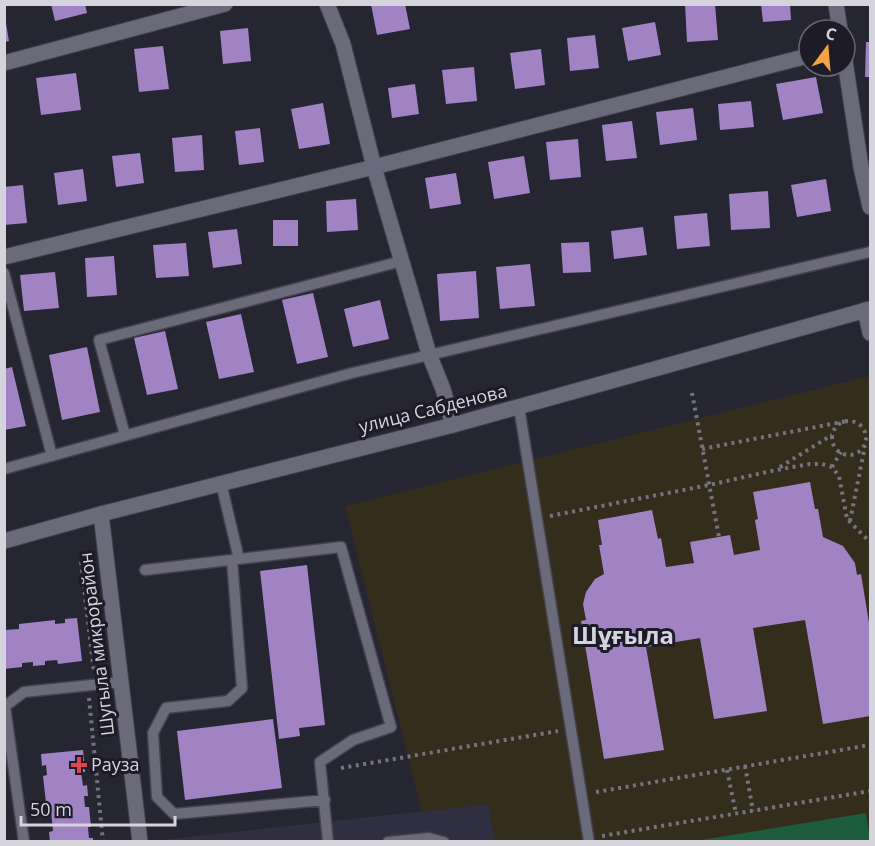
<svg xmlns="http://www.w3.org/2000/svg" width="875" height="846" font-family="'Open Sans',sans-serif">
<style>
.built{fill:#302e41}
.education{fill:#352d1c}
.park{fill:#1c5b3b}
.building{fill:#a183c3}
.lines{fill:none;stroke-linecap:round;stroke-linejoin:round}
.lane-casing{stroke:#42414d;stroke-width:13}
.street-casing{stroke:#42414d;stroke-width:17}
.secondary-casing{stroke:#42414d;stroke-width:17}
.path{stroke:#74737e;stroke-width:4;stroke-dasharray:3 4.5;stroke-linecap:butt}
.lane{stroke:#6b6a7a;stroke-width:10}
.street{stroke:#6b6a7a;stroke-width:15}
.secondary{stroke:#6b6a7a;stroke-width:15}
.health-dot{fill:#e0444e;stroke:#1d1b28;stroke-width:2}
.labels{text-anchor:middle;stroke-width:6;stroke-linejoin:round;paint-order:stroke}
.street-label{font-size:18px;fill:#d5d4dd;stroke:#1d1b28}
.poi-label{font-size:18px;fill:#d5d4dd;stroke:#1d1b28;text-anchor:start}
.district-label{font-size:24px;font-weight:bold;fill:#d5d4dd;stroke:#1d1b28}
</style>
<rect width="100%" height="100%" fill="#262532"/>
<!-- built -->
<path class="built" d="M489,804L495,841L161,842V840Z"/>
<!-- education -->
<path class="education" d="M870,376V841H495L489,804L422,812L345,506Z"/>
<!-- park -->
<path class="park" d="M866,813L870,841H695Z"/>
<!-- building -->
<path class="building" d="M51,4H85L87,13L55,21Z
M371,4H405L410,29L377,35Z
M685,4H715L718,40L687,42Z
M761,4H790L791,20L763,22Z
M655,22L661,55L628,61L622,28Z
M6,23L9,41L4,42V24Z
M248,28L251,61L223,64L220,31Z
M595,35L599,68L570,71L567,38Z
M866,42H870V77H865Z
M163,46L169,89L139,92L134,49Z
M541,49L545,85L515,89L510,53Z
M474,67L477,101L446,104L442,70Z
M76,73L81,110L41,115L36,78Z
M816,77L823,113L783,120L776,84Z
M415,84L419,114L392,118L388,88Z
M751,101L754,127L720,130L718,104Z
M323,103L330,144L299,149L291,109Z
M693,108L697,140L660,145L656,112Z
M632,121L637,158L606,161L602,125Z
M260,128L264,162L239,165L235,131Z
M202,135L204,170L175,172L172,138Z
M578,139L581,177L550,180L546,142Z
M140,153L144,183L116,187L112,156Z
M524,156L530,193L494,199L488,162Z
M83,169L87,201L58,205L54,173Z
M456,173L461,204L430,209L425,178Z
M826,179L831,211L797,217L791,185Z
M23,185L27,223L4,225V187Z
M768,191L770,228L731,230L729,194Z
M356,199L358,230L327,232L326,201Z
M707,213L710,246L677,249L674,216Z
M273,220H298V246H273Z
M643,227L647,255L614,259L611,231Z
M237,229L242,264L213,268L208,232Z
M589,242L591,272L563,273L561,243Z
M186,243L189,276L156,278L153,245Z
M114,256L117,295L87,297L85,258Z
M530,264L535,306L500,309L496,267Z
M476,271L479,318L440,321L437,274Z
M55,272L59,308L24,311L20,275Z
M313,293L328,357L297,364L282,300Z
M380,300L389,339L353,347L344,309Z
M241,314L254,372L219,379L206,322Z
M165,331L178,389L147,395L134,338Z
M87,347L100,412L62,420L49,355Z
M12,367L26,426L4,430V369Z
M810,482L815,509H818L823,537L843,546L855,563L857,575L861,574L870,629V716L823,724L805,620L753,628L767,711L714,719L700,638L646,647L664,750L604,759L581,621L586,620L583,604L586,592L595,579L604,574L599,545H602L598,520L652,510L658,539L661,538L666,567L694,563L690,542L730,535L734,555L760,550L755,520L758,519L753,492Z
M307,565L325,725L299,728L300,736L279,739L260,571Z
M77,618L82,661L58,664L57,660L45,661V665L33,666V662L22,663V667L4,669V630L19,629V624L55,620V624L65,623V619Z
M273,719L282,788L185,800L177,731Z
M83,750L85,772H81L83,786L87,785L88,796H84L85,807H89L91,827H88L89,838H93V842H50L49,832L53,831L51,811L47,812L43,776L47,775L46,765L42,766L41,754Z"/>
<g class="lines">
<defs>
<path id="lane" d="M4,273L52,456
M519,407L589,842
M125,435L99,340L402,261
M4,469L352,373L870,252
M221,483L239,559
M232,560L242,688L228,701L166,708L153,733L157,797L174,814L325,800
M145,570L341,547L391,727L353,740L320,762L328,842
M4,707L24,692L121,682
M5,707L24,842
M388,842L429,838L444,842"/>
<path id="street" d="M327,4L343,44L374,167L429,354L443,389L453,425
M836,4L840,30
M845,61L861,167L870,207
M4,63L225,4
M4,257L374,167L800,58
M865,310L870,333
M101,514L140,842"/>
<path id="secondary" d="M4,541L101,514L453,425L870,309"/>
</defs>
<!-- lane casing -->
<use href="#lane" class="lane-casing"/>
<!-- street casing -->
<use href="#street" class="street-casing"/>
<!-- secondary casing -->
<use href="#secondary" class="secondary-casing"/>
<!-- path -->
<path class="path" d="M692,393L719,537
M832 438a17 17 0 1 1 34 0a17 17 0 1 1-34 0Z
M702,449L847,421
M780,467L832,435
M832,467L841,452
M550,516L709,485L776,470L810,464H822L832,467L839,476L847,519L870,542
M850,521L865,446
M81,562L94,672
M89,698L103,842
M745,766L753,811
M341,768L558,731
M727,770L736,814
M596,792L870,745
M602,836L870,791"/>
<!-- lane -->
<use href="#lane" class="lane"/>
<!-- street -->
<use href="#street" class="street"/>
<!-- secondary -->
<use href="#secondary" class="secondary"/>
</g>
<!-- markers -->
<path class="health-dot" d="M76 756h6v6h6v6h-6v6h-6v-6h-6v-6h6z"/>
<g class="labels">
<!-- street labels -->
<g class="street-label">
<text transform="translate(433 409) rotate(-14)" y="6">улица Сабденова</text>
<text transform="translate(97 644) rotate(-97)" y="6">Шугыла микрорайон</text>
</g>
<!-- poi labels -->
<g class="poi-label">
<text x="91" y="771">Рауза</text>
</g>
<!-- district labels -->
<g class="district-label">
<text x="623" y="644">Шұғыла</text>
</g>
</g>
<!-- border -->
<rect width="875" height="846" fill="none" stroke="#d5d4dd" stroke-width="12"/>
<!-- north arrow -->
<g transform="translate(827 48) rotate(16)"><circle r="28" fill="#1d1b28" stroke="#676570" stroke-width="1.5"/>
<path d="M0-4.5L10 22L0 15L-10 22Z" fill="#f4a344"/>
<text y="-9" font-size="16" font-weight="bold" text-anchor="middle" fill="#d5d4dd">С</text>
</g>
<!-- scale -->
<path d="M21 816v9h154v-9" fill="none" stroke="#d5d4dd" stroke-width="3"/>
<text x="30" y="816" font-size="18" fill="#d5d4dd" stroke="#1d1b28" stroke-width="4.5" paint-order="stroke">50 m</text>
</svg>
